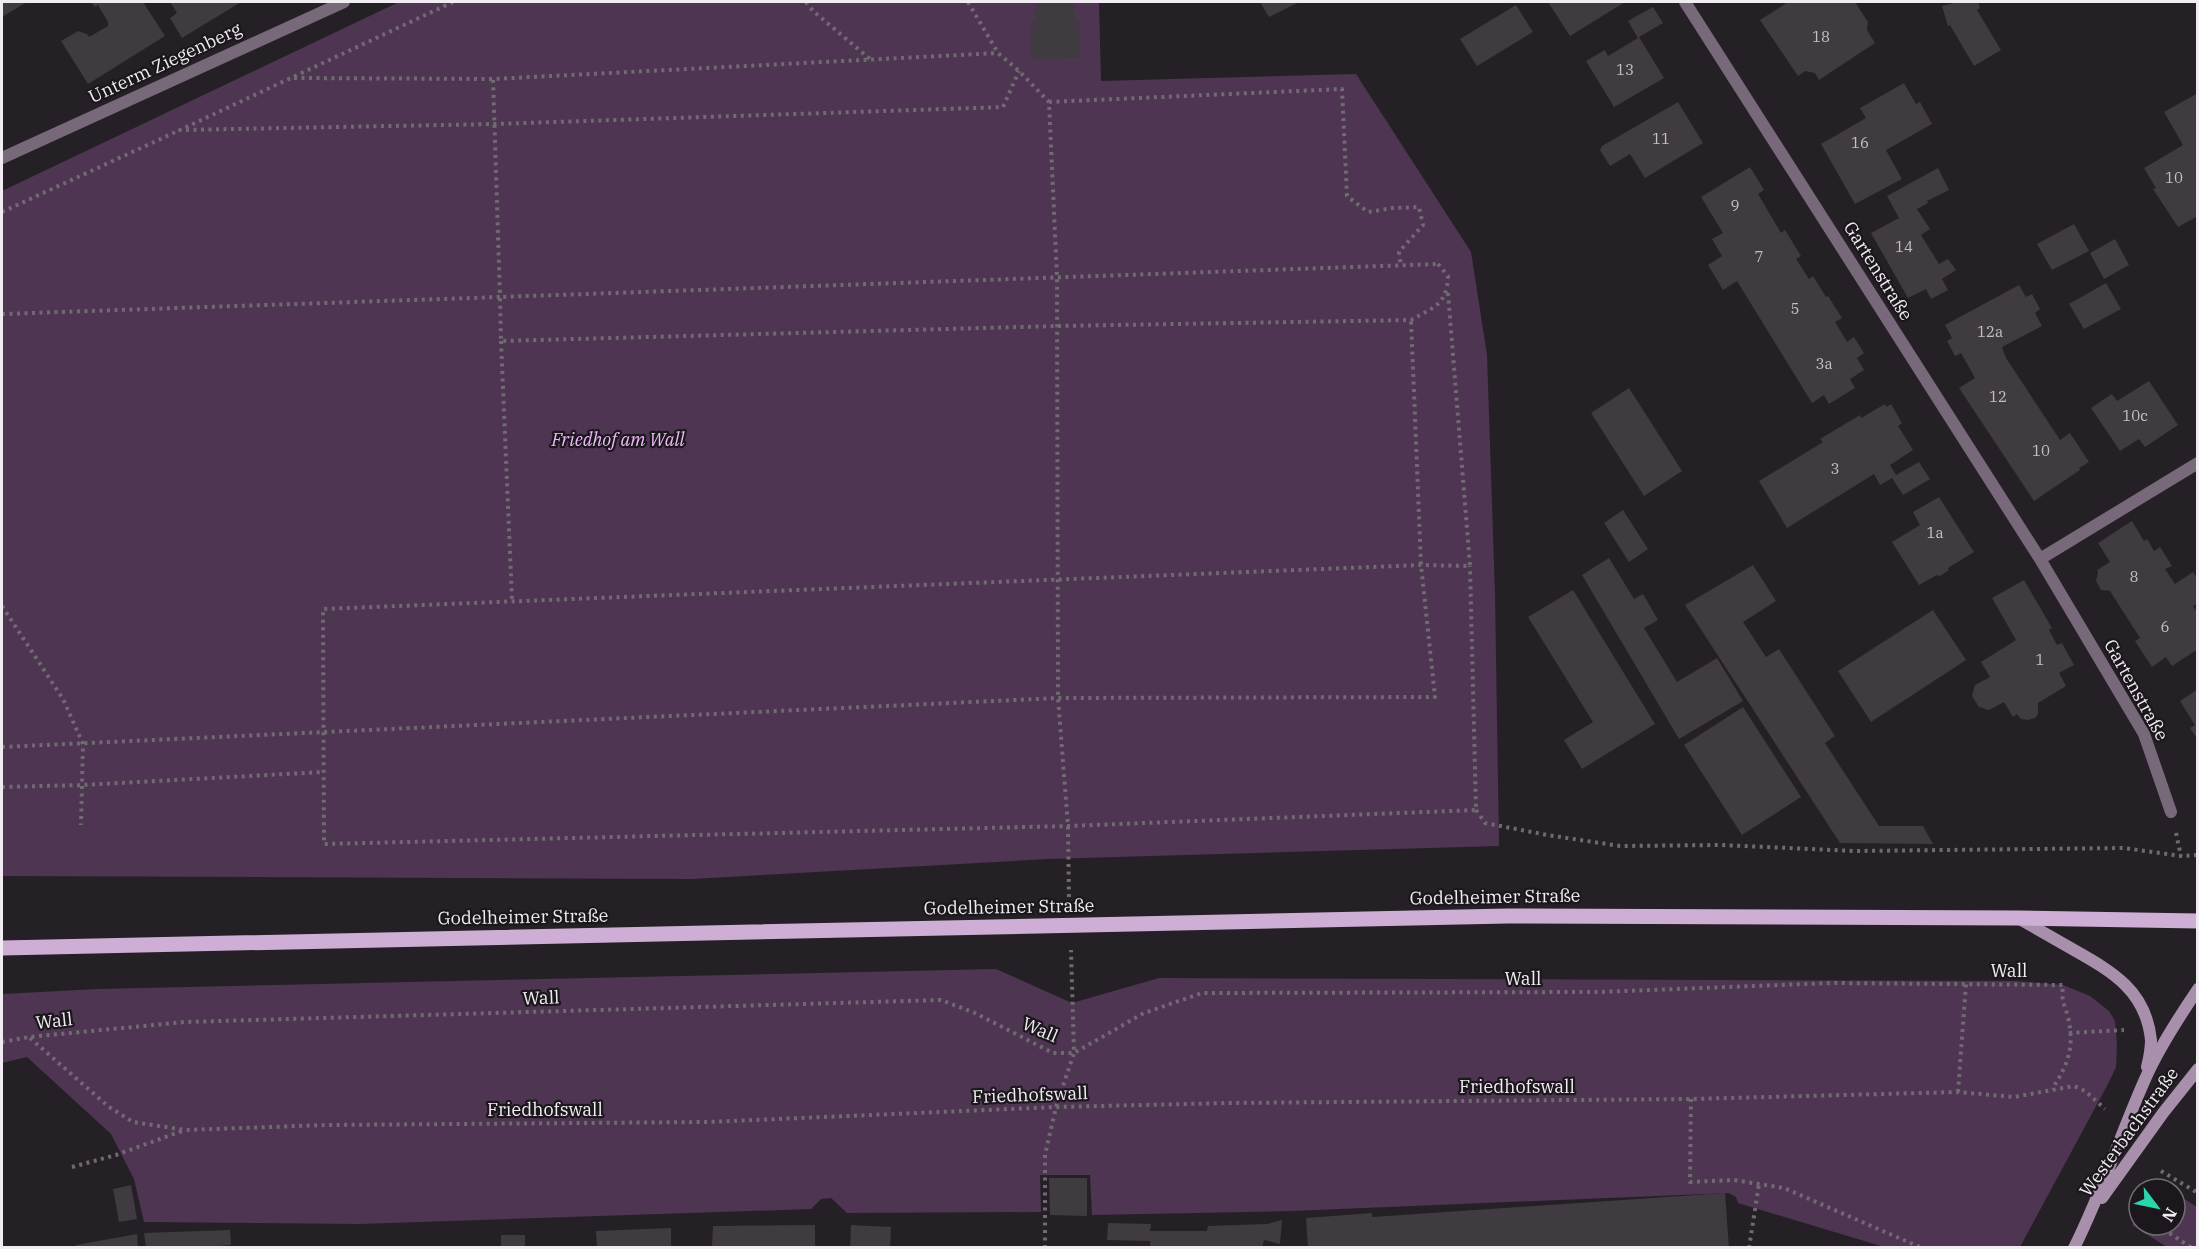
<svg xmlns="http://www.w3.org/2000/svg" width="2199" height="1249" font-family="'IBM Plex Serif',serif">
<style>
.green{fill:#4e3552}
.building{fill:#403a41}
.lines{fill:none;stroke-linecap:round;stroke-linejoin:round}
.path{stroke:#706b71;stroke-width:4;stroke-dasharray:3 4.5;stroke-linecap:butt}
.street{stroke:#77687a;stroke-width:12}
.secondary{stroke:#a88fac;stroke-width:12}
.primary{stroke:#ceaed4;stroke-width:15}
.labels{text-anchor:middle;stroke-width:4.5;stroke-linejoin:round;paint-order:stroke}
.number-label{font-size:15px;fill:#c4c0c5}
.street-label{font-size:18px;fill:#f0ecf1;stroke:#1c171d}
.park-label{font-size:18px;font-style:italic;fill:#efb9f9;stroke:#1c171d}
</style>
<rect width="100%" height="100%" fill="#252026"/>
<!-- green -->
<path class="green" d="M399,2H1099L1101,81L1356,74L1471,252L1487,355L1495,594L1499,846L1048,859L692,879L2,876V191Z
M996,969L1072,1003L1159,978L2015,981L2063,985L2090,996L2109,1011L2115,1021L2117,1045L2116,1067L2109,1082L2020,1247H1884L1738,1203L1736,1197L1729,1193L1291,1211L1092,1215L1090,1175H1040L1041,1212L847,1213L831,1198L821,1199L811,1209L360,1224L144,1222L134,1179L111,1134L27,1057L2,1063V994L98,989Z
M2175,1193L2197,1207V1247H2167L2132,1225L2139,1214V1225H2175Z"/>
<!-- building -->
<path class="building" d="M2,2H27L2,17Z
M91,2H143L165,36L88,84L61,41L78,31L87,34L89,37L108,26V22L98,5L95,7Z
M170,2H241L182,38L170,18L177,13Z
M1035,2H1075V19H1080V58L1031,59V20H1035Z
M1260,2H1299L1269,17Z
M1548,2H1625L1570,36Z
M1788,2H1855L1868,22L1867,30L1875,43L1819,80L1815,73L1805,71L1798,76L1760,20Z
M1958,2H1978L1980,8L1977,10L2001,50L1974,66L1950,25L1948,26L1942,6Z
M1516,5L1533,32L1477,66L1460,39Z
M1653,7L1663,23L1639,37L1664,78L1614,107L1586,61L1605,50L1608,56L1638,38L1628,21Z
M1904,83L1916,104L1920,102L1932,124L1886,150L1902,179L1855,204L1821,144L1866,118L1860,108Z
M2198,93V216L2178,227L2153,189L2156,188L2144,168L2183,145L2164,112Z
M1678,102L1703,143L1645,178L1630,154L1610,166L1600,150L1602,146Z
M1750,167L1764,190L1758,194L1781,233L1785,230L1801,256L1796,259L1809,279L1813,276L1826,297L1828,296L1842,318L1835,322L1847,342L1854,337L1864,353L1857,358L1864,370L1850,379L1855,388L1829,404L1824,395L1812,403L1737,281L1723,290L1708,265L1722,256L1712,239L1723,233L1701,197Z
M1938,168L1949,190L1927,201L1928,203L1917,209L1930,229L1921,235L1939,264L1948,259L1956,270L1942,279L1948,290L1931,299L1926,289L1908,298L1871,233L1899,218L1887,196Z
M2074,224L2089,251L2052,270L2037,244Z
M2115,239L2129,265L2104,279L2090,253Z
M2106,283L2121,309L2084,329L2069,304Z
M2019,285L2026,297L2032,294L2040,309L2035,313L2042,326L2002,347L2006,358L2060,440L2070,433L2089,462L2079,468L2080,470L2034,501L1959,388L1975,378L1961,353L1955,356L1947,341L1952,338L1945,325Z
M2149,381L2178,425L2145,447L2139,439L2120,451L2091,408L2112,394L2117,401Z
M1629,388L1682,471L1644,496L1591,413Z
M1885,404L1886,407L1891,404L1902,423L1898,426L1913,450L1890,465L1896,475L1919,462L1930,479L1903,495L1892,478L1880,485L1874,474L1787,528L1759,481L1823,442L1820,439L1860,415L1861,418Z
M1939,497L1974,552L1948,568L1949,570L1940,576L1937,575L1919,585L1892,542L1920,525L1913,512Z
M1623,510L1648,549L1629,562L1604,523Z
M2132,521L2144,541L2147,539L2154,551L2160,547L2172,566L2165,569L2175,584L2193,572L2198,579V603L2193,606L2198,614V649L2172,666L2166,657L2152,667L2135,641L2140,638L2110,591L2101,590L2096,581L2098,572L2097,570L2110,562L2098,543Z
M1609,558L1634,599L1643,594L1658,620L1644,628L1677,682L1717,658L1743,701L1679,739L1582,575Z
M1753,565L1776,601L1743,622L1766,657L1779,649L1835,736L1825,743L1879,826H1923L1933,844L1840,843L1685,605Z
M2024,580L2052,628L2049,630L2057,645L2062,643L2074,665L2059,673L2066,686L2038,703V714L2035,718L2028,720L2021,719L2017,714L2013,717L2004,702L1989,710L1979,707L1972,696L1975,685L1990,677L1981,662L2016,640L1992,598Z
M1573,590L1655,724L1582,769L1564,740L1593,722L1528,617Z
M1933,610L1966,660L1871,722L1838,671Z
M2198,689V740L2190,728L2195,725L2180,701Z
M1743,707L1801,797L1742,835L1684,745Z
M1049,1178H1087V1216L1050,1215Z
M131,1185L137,1219L119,1222L113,1189Z
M1725,1193L1729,1248H1308L1306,1218L1372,1213V1217Z
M1282,1220L1280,1244L1264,1240L1262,1248H1150V1241L1107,1240L1108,1223L1151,1224L1150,1231H1207L1208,1226L1267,1224Z
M815,1225V1248L712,1246L713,1226Z
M851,1225L891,1227L890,1248H850Z
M671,1228V1248H597L596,1231Z
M230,1230L231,1245L196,1248H146L144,1233Z
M137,1234L138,1248H76V1245Z
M501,1235H525V1248H501Z"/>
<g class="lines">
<!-- path -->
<path class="path" d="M453,2L180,130L495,124L1003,107L1019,71
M806,2L813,11L870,59
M968,2L998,53L1019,71L1049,102L1057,277L1058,698L1068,826L1069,900
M294,78L493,79
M1049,102L1342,89L1347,196L1368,212L1393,208L1419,207L1423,225L1399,252L1401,266
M2,212L180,130
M1438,264L1448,276C1447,305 1434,307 1411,320L1057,326L501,341L500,297Z
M1448,293L1470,566L1421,565L323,609L324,844L1068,826L1476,810L1470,566
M2,314L500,297L493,79L998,53
M501,341L512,600
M2,606L63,699L83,744L81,825
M2,747L1058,698L1435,697L1421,565L1411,320
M2,787L82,785L323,772
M1476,810L1485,823L1547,835L1620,846L1721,845L1855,851L2124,848L2181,856L2198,855
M2176,833L2181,856
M2069,1033L2124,1030
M30,1038L109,1107L133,1122L185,1130L326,1125L708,1122L1056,1107L1229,1103L1691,1099L1958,1092L2014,1097L2074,1086L2085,1091L2105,1109
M2,1042L29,1037L185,1022L941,1000L975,1013L1053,1053H1074L1144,1013L1202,993L1599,992L1831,983L2063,985C2061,1002 2064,1002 2068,1017C2075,1047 2068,1065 2052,1089
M1958,1092L1966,984
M1691,1099L1690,1182L1734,1180L1784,1188L1922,1248
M72,1167L116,1155L182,1131
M2161,1171L2198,1193
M2134,1210L2139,1213
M2157,1225L2192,1248
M1045,1248V1155L1056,1107L1074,1053L1071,950
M1749,1248L1759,1184"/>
<!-- street -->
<path class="street" d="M1685,2L2040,559L2144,734L2171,812
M2,158L344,2
M2040,559L2198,463"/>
<!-- secondary -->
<path class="secondary" d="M2018,918C2037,929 2055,939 2074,950C2113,972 2146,991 2151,1040C2151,1049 2149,1059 2147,1067
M2102,1198L2163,1113L2198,1069
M2074,1248C2102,1192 2121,1133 2146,1077C2160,1046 2179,1017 2198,989"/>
<!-- primary -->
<path class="primary" d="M2,948L1508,916L2018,918L2198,921"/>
</g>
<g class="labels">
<!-- number labels -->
<g class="number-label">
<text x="1821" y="42">18</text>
<text x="1625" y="75">13</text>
<text x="1661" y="144">11</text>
<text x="1860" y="148">16</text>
<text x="2174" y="183">10</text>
<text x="1735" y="211">9</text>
<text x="1904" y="252">14</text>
<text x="1759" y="262">7</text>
<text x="1795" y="314">5</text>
<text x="1990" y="337">12a</text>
<text x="1824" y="369">3a</text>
<text x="1998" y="402">12</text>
<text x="2135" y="421">10c</text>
<text x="2041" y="456">10</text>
<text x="1835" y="474">3</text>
<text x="1935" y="538">1a</text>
<text x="2134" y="582">8</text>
<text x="2165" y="632">6</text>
<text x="2040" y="665">1</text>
</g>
<!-- street labels -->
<g class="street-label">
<text transform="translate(165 63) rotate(-25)" y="6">Unterm Ziegenberg</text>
<text transform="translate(1878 271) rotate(58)" y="6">Gartenstraße</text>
<text transform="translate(2136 690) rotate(61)" y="6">Gartenstraße</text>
<text transform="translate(1495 897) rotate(-1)" y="6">Godelheimer Straße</text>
<text transform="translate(1009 907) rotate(-1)" y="6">Godelheimer Straße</text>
<text transform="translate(523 917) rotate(-1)" y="6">Godelheimer Straße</text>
<text x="2009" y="977">Wall</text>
<text x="1523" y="985">Wall</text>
<text transform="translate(541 998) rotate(-2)" y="6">Wall</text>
<text transform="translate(54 1021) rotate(-6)" y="6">Wall</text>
<text transform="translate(1040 1030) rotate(23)" y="6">Wall</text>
<text x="1517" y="1093">Friedhofswall</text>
<text transform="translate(1030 1095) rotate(-2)" y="6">Friedhofswall</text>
<text x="545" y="1116">Friedhofswall</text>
<text transform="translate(2129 1132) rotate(-54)" y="6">Westerbachstraße</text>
</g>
<!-- park labels -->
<g class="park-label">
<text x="618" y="446">Friedhof am Wall</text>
</g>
</g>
<!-- border -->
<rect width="2199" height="1249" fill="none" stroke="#f0ecf1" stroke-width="6"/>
<!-- north arrow -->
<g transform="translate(2157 1207) rotate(122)"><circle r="28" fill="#1c171d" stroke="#716c72" stroke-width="1.5"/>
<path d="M0-4.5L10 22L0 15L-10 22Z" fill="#2bd5ac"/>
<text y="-9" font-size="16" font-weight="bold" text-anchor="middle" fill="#f0ecf1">N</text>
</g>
</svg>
